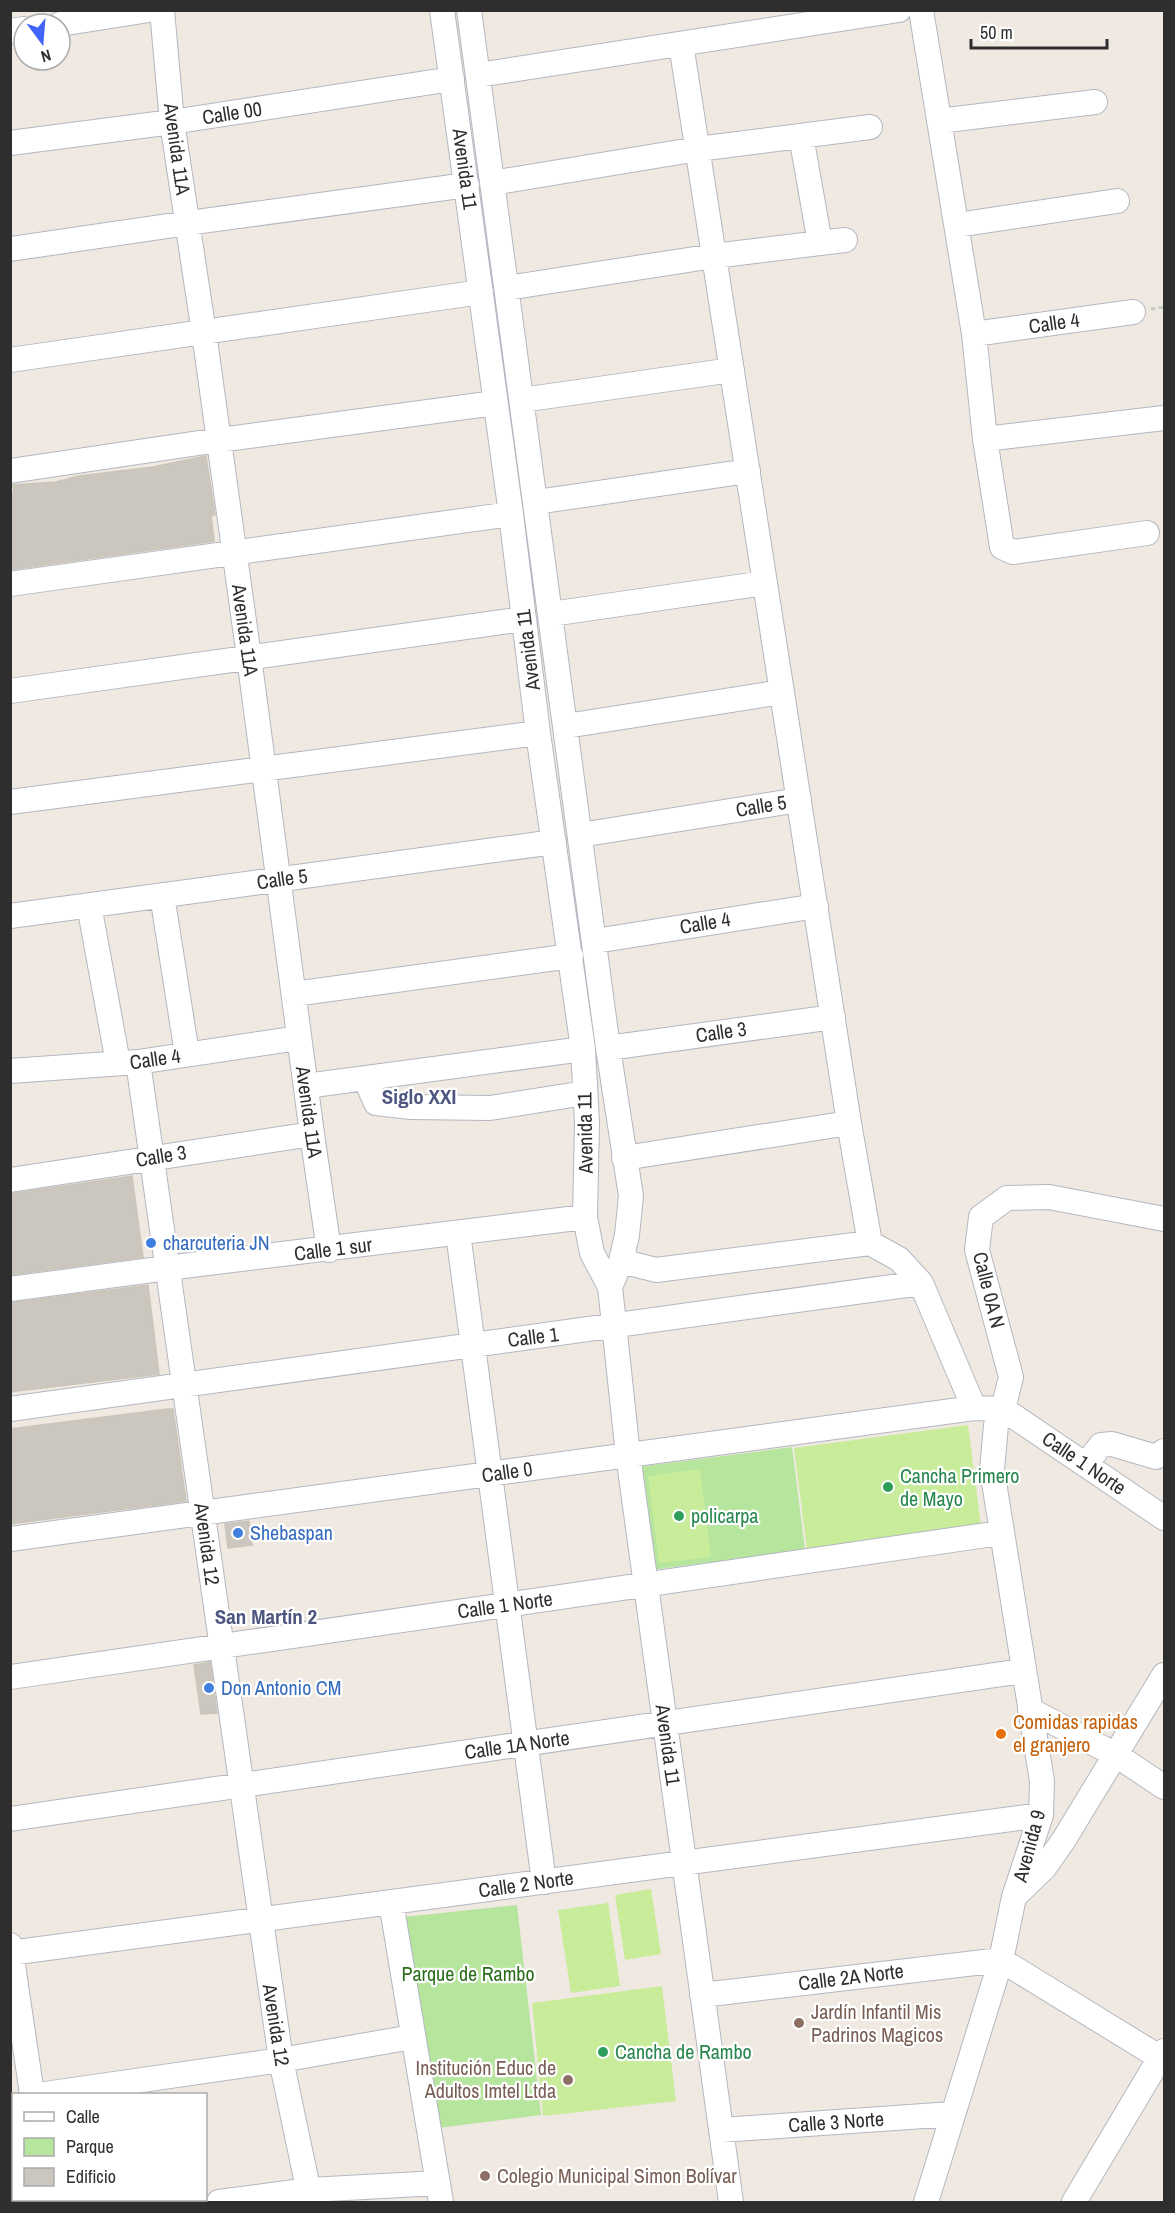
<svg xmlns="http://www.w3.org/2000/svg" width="1175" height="2213" font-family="'Archivo Narrow',sans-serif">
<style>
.green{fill:#b6e59e}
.pitch{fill:#c9ec9a}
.building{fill:#cbc7bf;stroke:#cbc5ba;stroke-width:1.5}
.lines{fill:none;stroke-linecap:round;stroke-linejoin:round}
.minor-casing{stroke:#b4b7c1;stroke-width:26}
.path{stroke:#c9c9c9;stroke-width:3;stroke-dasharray:4.5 3;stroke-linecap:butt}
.minor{stroke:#fff;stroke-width:24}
.shop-dot{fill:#3f7fe0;stroke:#fff;stroke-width:2}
.leisure-dot{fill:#2e9e5b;stroke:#fff;stroke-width:2}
.food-dot{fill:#e8710a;stroke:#fff;stroke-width:2}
.education-dot{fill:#8d6e63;stroke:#fff;stroke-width:2}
.labels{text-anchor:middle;stroke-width:4.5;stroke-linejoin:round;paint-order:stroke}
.street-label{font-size:20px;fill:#2e2e2e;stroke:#fff}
.shop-label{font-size:20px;fill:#366cbe;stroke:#fff;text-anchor:start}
.leisure-label{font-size:20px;fill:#27864d;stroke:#fff;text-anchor:start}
.food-label{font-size:20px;fill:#c56008;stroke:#fff;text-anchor:start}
.park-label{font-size:20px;fill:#2c6e1b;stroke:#fff}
.education-label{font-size:20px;fill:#785e54;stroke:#fff;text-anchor:start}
.neighbourhood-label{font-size:21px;font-weight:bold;fill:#4d5680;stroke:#fff}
</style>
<rect width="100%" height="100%" fill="#efe9e1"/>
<!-- green -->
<path class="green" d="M792,1447L805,1550L651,1570L638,1467Z
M517,1905L541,2115L430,2129L404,1917Z"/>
<!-- pitch -->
<path class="pitch" d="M968,1425L981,1526L807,1549L794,1448Z
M700,1469L711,1557L659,1563L648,1476Z
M651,1889L661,1954L625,1960L615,1895Z
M608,1903L620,1986L571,1993L558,1910Z
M662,1986L676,2101L543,2116L532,2003Z"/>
<!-- building -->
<path class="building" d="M206,456L215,515H211L214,541L10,570V494L14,493L13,485L56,482L79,476L153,467Z
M132,1176L143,1257L10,1275V1194Z
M148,1285L159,1374L10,1392V1303Z
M168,1409H173L186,1501L10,1524V1429Z
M249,1521L252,1545L228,1548L225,1524Z
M210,1662L217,1713L201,1714L194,1665Z"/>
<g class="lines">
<defs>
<path id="minor" d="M162,10L172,122L204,333L249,657L312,1134L329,1250
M442,10L511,514L538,733L583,1049L587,1122L585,1217L592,1253L610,1287L628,1455L731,2202
M469,10L608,1048L631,1196L627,1235L621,1261L610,1287
M921,10L974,334L985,439L1002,547L1013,552L1147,533
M60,24L149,10
M10,31L24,29
M681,44L849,1123L870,1243
M478,75L899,10
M939,121L1095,102
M801,136L820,243
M10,143L172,122L452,79
M492,183L698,149L870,127
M957,225L1117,201
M10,249L188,223L467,185
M507,288L714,256L845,240
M974,334L1133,312
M10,360L481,292
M522,400L732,370
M985,439L1164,418
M10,471L219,440L495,403
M536,502L748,471
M10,584L511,514
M551,614L765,583
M10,691L524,619
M566,726L782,692
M10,802L538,733
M580,835L799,800
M162,895L187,1054
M89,905L118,1063
M10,916L554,842
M595,941L816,906
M294,994L571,956
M608,1048L833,1017
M138,1062L281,2060L311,2202
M10,1071L138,1062L299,1038
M365,1078L376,1103L411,1107L490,1108L585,1093
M306,1086L583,1049
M624,1158L849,1123
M10,1180L312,1134
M458,1233L544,1882
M621,1261L656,1270L870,1243L899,1259L921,1283L974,1408
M10,1289L167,1268L585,1217
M10,1409C314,1367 618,1327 921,1283
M1003,1409L1164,1518
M1086,1464L1101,1445L1112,1444L1156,1457L1164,1451
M10,1539L974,1408L1003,1409
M10,1677L1000,1533
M1030,1710L1116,1755L1164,1787
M10,1819L1023,1671
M1018,1893L1044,1868L1063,1841L1164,1675
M391,1902L441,2202
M10,1945L32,2094
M10,1953L1041,1815
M702,1995L1001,1960L1164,2060
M45,2094L281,2060L412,2037
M721,2130L952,2114
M46,2200L47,2202
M219,2202L309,2190L438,2183
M926,2202L1001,1960L1014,1897L1041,1815L1042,1781L992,1470L996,1425L1003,1409L1011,1377L977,1250L981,1217L1007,1198L1049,1197L1164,1219
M1074,2202L1164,2051"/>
</defs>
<!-- minor casing -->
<use href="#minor" class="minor-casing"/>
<!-- path -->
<path class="path" d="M1151,309L1164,307"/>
<!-- minor -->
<use href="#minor" class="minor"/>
</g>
<!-- markers -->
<g class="shop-dot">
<circle cx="151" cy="1243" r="6"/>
<circle cx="238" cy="1533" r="6"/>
<circle cx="209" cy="1688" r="6"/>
</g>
<g class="leisure-dot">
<circle cx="888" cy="1487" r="6"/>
<circle cx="679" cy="1516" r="6"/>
<circle cx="603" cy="2052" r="6"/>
</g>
<circle class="food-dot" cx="1001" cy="1734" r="6"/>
<g class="education-dot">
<circle cx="799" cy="2023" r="6"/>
<circle cx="568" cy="2080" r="6"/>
<circle cx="485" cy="2176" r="6"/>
</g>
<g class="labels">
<!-- street labels -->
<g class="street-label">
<text transform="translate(232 113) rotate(-9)" y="7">Calle 00</text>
<text transform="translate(177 149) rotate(82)" y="7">Avenida 11A</text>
<text transform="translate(465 169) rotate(82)" y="7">Avenida 11</text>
<text transform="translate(1054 323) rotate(-8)" y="7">Calle 4</text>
<text transform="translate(245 630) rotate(82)" y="7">Avenida 11A</text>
<text transform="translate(528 650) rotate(-97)" y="7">Avenida 11</text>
<text transform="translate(761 806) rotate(-9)" y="7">Calle 5</text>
<text transform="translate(282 879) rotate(-8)" y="7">Calle 5</text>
<text transform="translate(705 923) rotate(-9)" y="7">Calle 4</text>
<text transform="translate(721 1032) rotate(-8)" y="7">Calle 3</text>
<text transform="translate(155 1059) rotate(-8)" y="7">Calle 4</text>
<text transform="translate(309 1112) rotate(82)" y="7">Avenida 11A</text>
<text transform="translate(585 1133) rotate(-91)" y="7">Avenida 11</text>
<text transform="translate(161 1156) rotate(-9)" y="7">Calle 3</text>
<text transform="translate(333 1249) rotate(-7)" y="7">Calle 1 sur</text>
<text transform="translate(989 1290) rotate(76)" y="7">Calle 0A N</text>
<text transform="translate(533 1337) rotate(-7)" y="7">Calle 1</text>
<text transform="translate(1084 1463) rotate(34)" y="7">Calle 1 Norte</text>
<text transform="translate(507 1472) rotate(-8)" y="7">Calle 0</text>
<text transform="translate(207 1544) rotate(82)" y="7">Avenida 12</text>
<text transform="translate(505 1605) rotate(-8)" y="7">Calle 1 Norte</text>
<text transform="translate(517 1745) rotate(-8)" y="7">Calle 1A Norte</text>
<text transform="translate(668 1745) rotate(82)" y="7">Avenida 11</text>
<text transform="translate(1029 1846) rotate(-75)" y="7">Avenida 9</text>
<text transform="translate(526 1884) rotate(-8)" y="7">Calle 2 Norte</text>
<text transform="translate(851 1977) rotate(-7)" y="7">Calle 2A Norte</text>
<text transform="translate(276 2025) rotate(81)" y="7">Avenida 12</text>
<text transform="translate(836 2122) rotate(-4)" y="7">Calle 3 Norte</text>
</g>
<!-- shop labels -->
<g class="shop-label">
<text x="163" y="1250">charcuteria JN</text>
<text x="250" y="1540">Shebaspan</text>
<text x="221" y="1695">Don Antonio CM</text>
</g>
<!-- leisure labels -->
<g class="leisure-label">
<text x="900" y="1483">Cancha Primero<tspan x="900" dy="23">de Mayo</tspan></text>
<text x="691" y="1523">policarpa</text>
<text x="615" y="2059">Cancha de Rambo</text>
</g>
<!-- food labels -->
<g class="food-label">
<text x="1013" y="1729">Comidas rapidas<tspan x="1013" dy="23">el granjero</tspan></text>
</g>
<!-- park labels -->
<g class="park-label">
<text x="468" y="1981">Parque de Rambo</text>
</g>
<!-- education labels -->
<g class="education-label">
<text x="811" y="2019">Jardín Infantil Mis<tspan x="811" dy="23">Padrinos Magicos</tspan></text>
<text x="556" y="2075" text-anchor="end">Institución Educ de<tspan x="556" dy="23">Adultos Imtel Ltda</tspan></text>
<text x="497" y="2183">Colegio Municipal Simon Bolívar</text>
</g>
<!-- neighbourhood labels -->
<g class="neighbourhood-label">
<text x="419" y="1104">Siglo XXI</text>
<text x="266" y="1624">San Martín 2</text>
</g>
</g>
<!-- border -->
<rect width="1175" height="2213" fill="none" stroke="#2e2e2e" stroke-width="24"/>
<!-- legend -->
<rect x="12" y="2093" width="195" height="108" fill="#ffffff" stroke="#ababab" stroke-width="1.5"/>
<rect x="24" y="2112" width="30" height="9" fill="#ffffff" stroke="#ababab" stroke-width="1.5"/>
<text x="66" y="2123" font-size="18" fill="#2e2e2e">Calle</text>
<rect x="24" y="2138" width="30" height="18" fill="#b6e59e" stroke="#ababab" stroke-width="1.5"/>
<text x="66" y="2153" font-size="18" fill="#2e2e2e">Parque</text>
<rect x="24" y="2168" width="30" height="18" fill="#cbc7bf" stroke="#ababab" stroke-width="1.5"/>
<text x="66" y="2183" font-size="18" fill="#2e2e2e">Edificio</text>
<!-- north arrow -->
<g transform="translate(42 42) rotate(164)"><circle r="28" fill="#ffffff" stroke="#ababab" stroke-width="1.5"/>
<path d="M0-4.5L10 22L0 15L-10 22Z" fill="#4264fb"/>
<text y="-9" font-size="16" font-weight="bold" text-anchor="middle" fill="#2e2e2e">N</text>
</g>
<!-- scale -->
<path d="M971 39v9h136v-9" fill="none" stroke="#2e2e2e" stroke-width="3"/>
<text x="980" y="39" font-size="18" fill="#2e2e2e" stroke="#ffffff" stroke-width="4.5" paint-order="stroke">50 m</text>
</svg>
